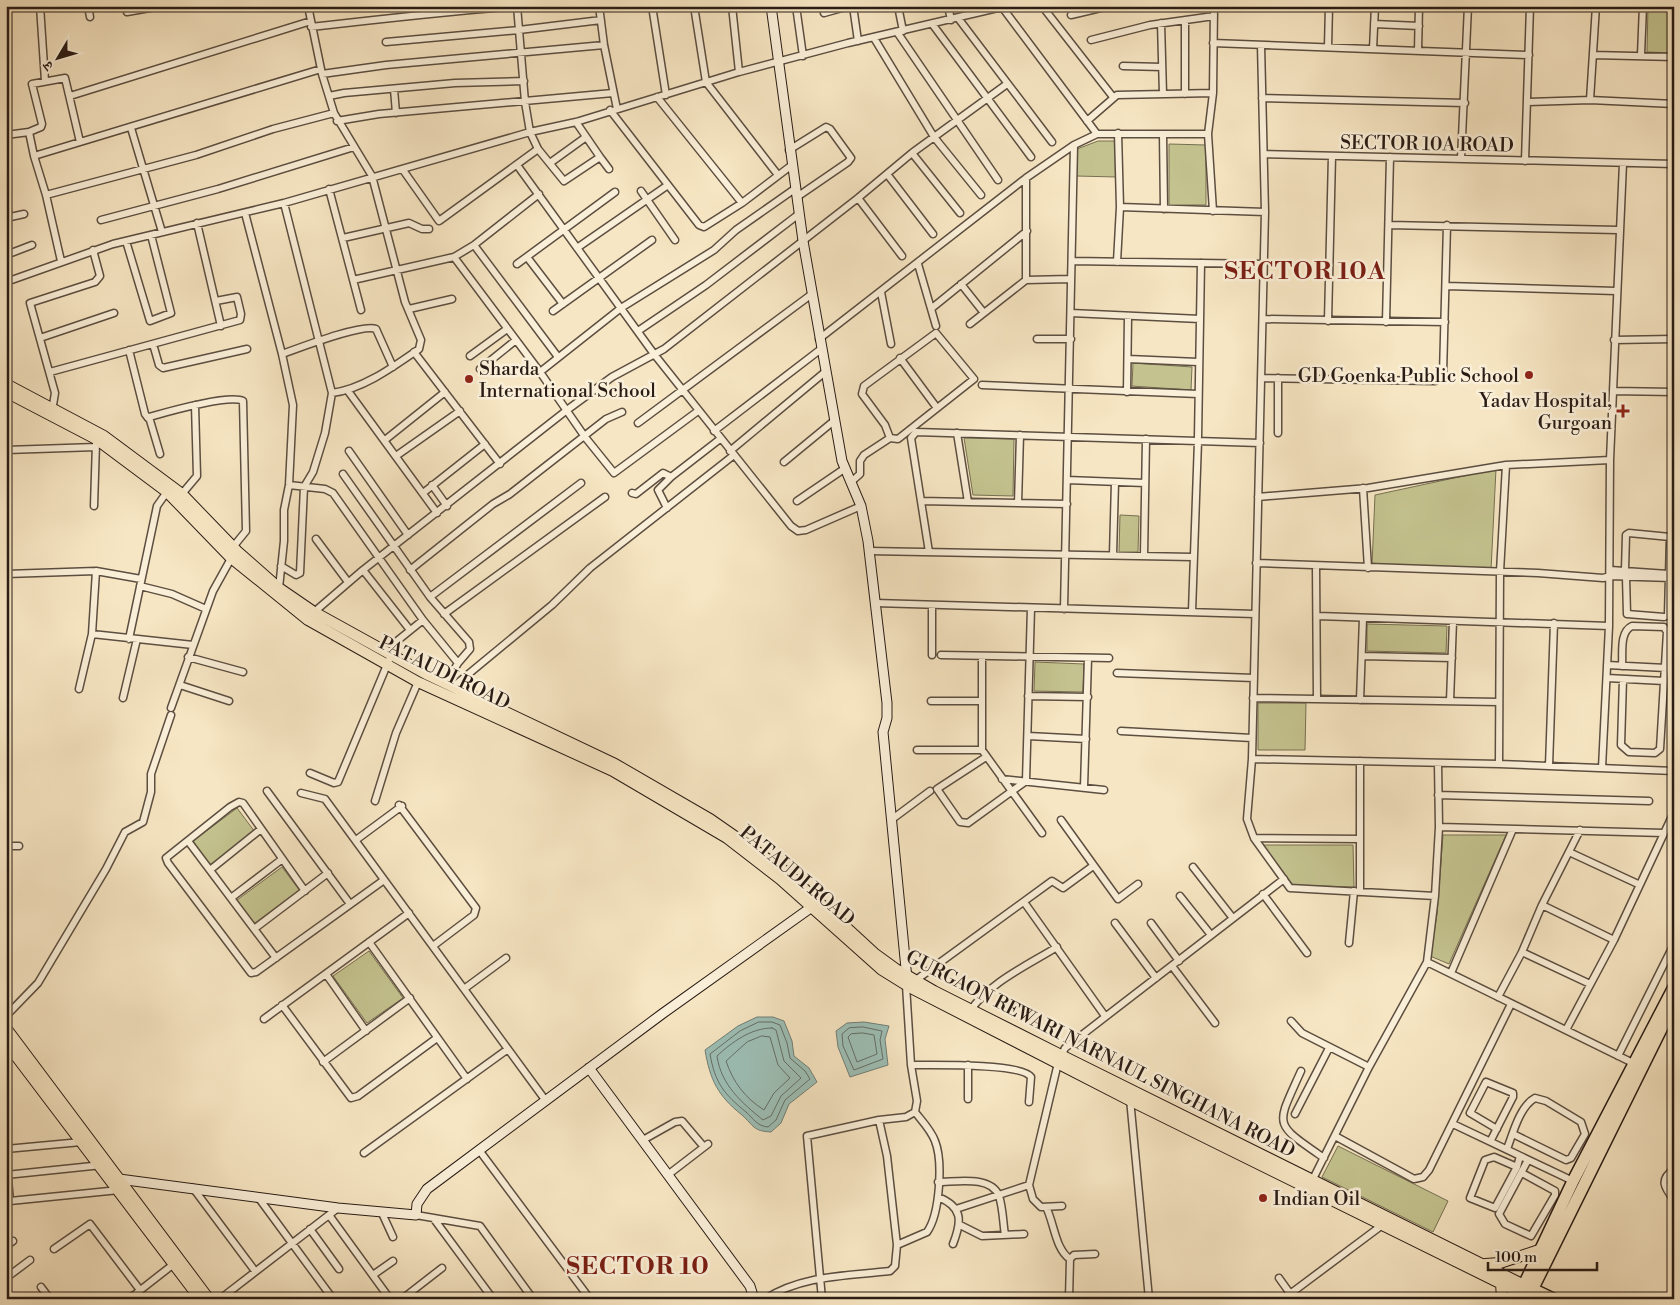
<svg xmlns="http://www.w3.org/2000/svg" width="1680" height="1305" font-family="'Libre Bodoni','Noto Serif Devanagari',serif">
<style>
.green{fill:#c4c38f;stroke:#767052}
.water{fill:#9dbfb6;stroke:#6f7e76}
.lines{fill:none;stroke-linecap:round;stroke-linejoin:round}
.shore{stroke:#636e66;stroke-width:1}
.street-casing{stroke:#5c4e40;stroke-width:9}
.secondary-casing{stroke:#291c15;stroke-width:11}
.primary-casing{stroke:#291c15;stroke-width:12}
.highway-casing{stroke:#291c15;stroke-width:14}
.street{stroke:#faefd8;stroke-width:6}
.secondary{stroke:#faefd8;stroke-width:9}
.primary{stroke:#f7e6c3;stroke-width:10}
.highway{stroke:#f7e6c3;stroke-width:11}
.poi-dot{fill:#8f2418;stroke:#faefd8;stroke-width:2}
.labels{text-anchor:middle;stroke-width:5;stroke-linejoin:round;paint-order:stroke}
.street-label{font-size:19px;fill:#291c15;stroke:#faefd8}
.poi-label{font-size:19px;fill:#291c15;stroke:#faefd8;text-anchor:start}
.district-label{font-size:24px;font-weight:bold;letter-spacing:1px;fill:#7a1f14;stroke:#faefd8}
</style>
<rect width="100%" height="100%" fill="#f7e6c3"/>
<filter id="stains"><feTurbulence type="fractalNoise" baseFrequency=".004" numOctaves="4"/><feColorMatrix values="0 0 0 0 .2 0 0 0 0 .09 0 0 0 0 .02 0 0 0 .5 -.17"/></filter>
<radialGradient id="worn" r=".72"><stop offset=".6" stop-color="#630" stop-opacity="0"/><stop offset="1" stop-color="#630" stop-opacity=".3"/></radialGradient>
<!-- green -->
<path class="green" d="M1648,6H1674V53L1647,52Z
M1098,141H1118L1117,177L1076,176L1077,149Z
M1169,144L1206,145V205H1169Z
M1133,363L1192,367L1191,390L1132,386Z
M964,438L1014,439L1013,496L973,495Z
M1496,469L1491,570L1372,565L1375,495Z
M1120,515L1139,516L1138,552H1119Z
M1367,624L1447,626L1446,653L1367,651Z
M1035,662L1084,664L1083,692L1034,691Z
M1258,703H1306L1305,750H1258Z
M237,808L255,832L210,865L193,841Z
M1443,835H1506L1449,964L1430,956L1437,914Z
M1263,845H1353L1354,887L1293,885Z
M282,867L300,891L255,924L237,900Z
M369,951L403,998L367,1023L333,976Z
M1338,1146L1448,1201L1433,1232L1322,1177Z"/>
<!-- water -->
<path class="water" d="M757,1017H773L784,1021L792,1041L794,1056L809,1068L817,1082L789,1104L781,1123L771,1132C753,1131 754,1126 742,1115C718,1096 710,1080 705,1050L738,1026Z
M864,1022L889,1026L885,1039L888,1065L850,1077L838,1047L836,1031L847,1023Z"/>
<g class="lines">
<!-- shore -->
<path class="shore" d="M759,1022H772L780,1025L787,1043L790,1058L805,1071L810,1079L785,1100L776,1120L768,1127C757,1126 754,1119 746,1112C724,1094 715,1083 710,1054L740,1031Z
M863,1027L882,1031L880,1040L883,1059L854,1070L843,1046L842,1034L849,1028Z
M772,1028L776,1030L784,1061L801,1078L781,1096L771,1116L763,1120C742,1103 721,1085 717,1056C732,1042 751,1028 772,1028Z
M863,1033L874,1035L877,1054L857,1062L848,1037L851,1034Z
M762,1036L770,1037L778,1065L790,1078L774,1093L764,1110C745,1098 733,1082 726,1061L747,1042Z"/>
<defs>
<path id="street" d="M40,6L45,81
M88,6L90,17
M126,6L127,12L161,6
M308,6L322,74L334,113L372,176L405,302L421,340L419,349C393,367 363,389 332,393
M517,6L525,102L530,132L538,149L564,181L600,157L609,169
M599,6L604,45L617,109
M652,6L666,95
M694,6L706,82L778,175
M732,6L739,72
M796,6L803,56
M853,6L858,41
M898,6L903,31
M948,6L951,20
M1042,6L1113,97
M1002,7L1097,134
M824,13L849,6
M1071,15L1109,6
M958,18L1052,142
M1185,20V94
M1161,23L1163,94
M1374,24L1419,26
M933,25L1031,157
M311,27C380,19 450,11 519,6
M897,32L998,180
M874,38L934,137L981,195
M1091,40L1150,25L1214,16
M386,42L519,30L601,20
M1213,43L1529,55
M1261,45L1265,212L1252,759L1247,819L1254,838L1360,839
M1328,47L1329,6
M1373,49L1375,6
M1418,51L1419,6
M1593,55L1674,57
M1641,55L1643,6
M1123,66L1162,67
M322,74L386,65L604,45
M394,89L396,113
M70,96L311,21
M329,96L344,93L455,83L524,81
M657,97L742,203
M1262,98L1465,103
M1590,100L1596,6
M1528,102L1590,100L1674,104
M610,110L699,225L704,227L742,203L792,165
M337,121L379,114L613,93
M1087,121L1117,95L1213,93
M576,122L600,157
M131,128L162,232
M1163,134L1164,209
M6,135L29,132
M789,150L826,127L830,129L851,158L848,162L797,197
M912,153L960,213
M1264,154L1674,164
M34,156L29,132L41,127L42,124L32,84L65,78L80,142
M1461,159L1468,6
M1525,161L1530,6
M550,163L586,137
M517,165L654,354L791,526L798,531L806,530L861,506
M403,170L439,221L538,149
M887,174L933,234
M329,189L361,310
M641,191L675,240
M46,195L196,155L273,129L334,113
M858,198L902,256
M6,203L9,217
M1120,207L1265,212
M1213,211L1208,134L1213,93L1214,6
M245,213L282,354L293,405L289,485L284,510V541L279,588
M6,218L24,214
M101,220L218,189L354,147
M197,223L221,326
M1389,225L1618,230
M343,238L409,223L422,229H429
M126,241L150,321L171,313L151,235
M474,245L558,357
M577,248L668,185
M6,255L32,245
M454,257L540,372L585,437L614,473L698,411
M527,257L563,304
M61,261L46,195L34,156L321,69
M1072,261L1264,264
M1117,262L1120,207L1118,133
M517,264L615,192
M918,264L936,326
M353,280L454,257L474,245L539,194
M1026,280V178
M6,282L113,244L284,203L530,132L576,122L739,72L848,43L1006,6
M961,284L984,313
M1446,286L1616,291
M881,292L891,344
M932,308L1027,231
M409,309L452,299
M553,311L652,240
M1071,313L1200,319
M1263,319L1445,322
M1328,321L1332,156
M1386,322L1390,157
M970,324L1026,280L1071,279
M638,331L706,285L799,214
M40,338L114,313
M819,339L1026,178L1074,145L1097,134H1208
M1037,339H1071
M1614,340L1674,339
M153,344L159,365L163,368L247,349
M129,350L145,414L148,418
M414,352L500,464
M282,354C299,348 363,323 376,329L393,367
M470,356L507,329
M900,358L937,408
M1128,359L1198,362
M480,369L516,340
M50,372L240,320L241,314L237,297L216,301
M540,372L621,308L714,250L736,230L796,188
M1261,378L1435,381L1443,374L1447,225
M982,385L1198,394
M348,391L437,513
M1613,391L1674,392
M1127,392L1128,316
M52,411L55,393L30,303L95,282L100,276L93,250
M638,423L812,294
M714,431L821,349
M957,433L968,502
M1278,433V378
M1198,437L1201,263
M385,440L445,392
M6,450L96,447
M349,451L408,535
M730,451L825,372
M160,454L149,417C167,412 229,394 243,401L246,531L233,547
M396,456L460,411
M784,462L835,420
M343,474L430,597L469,642L470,649L458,663
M1067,480L1145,483
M851,482L860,474V461L864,455L890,438L885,425L862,394L864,386L936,333L974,379L898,439L890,438
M289,485L325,489L333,493L423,620L458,663L446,684
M432,485L447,506
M1363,488L1368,568
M423,493L485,444
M632,493L636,494L663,473L671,477L720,439
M181,495L197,476L195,405
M1258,497L1368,488L1506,465L1610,460
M797,501L844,469
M921,501L1067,504
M1018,503L1020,435
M94,506L96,443
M667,508L658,490L671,477
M316,539L348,582
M869,551L1193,557
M929,552L911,438L916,432L1260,443
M1113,555L1115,482
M1144,556L1146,439
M1256,563L1538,573L1603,578L1610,576L1671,578
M281,566L296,575L300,573L304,487L313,472L325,433L332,393L284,203
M1316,566L1317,699
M363,570L410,630
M410,570L493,504L510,494L606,419L622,412
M1610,570L1668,574
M1625,570L1626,535L1629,533L1670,537L1668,615L1664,617L1627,614L1626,577
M6,574L96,571L141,579
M140,586L172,594L206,609
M430,597L581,483
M875,603L1255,614
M1064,609L1074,145
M1192,612L1198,441
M313,613L363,570L567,410L612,377L664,349L858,198L912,153L1007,84
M444,614L605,497
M1318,616L1609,626
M92,634L193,645
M129,639L157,506L169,489
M932,655V605
M941,655L1109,658
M982,656V750L1042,833
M1362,656L1452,658
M188,657L243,672
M1607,665L1666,668
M1622,666C1623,654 1619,632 1632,626L1664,627L1667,632L1660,749L1655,753L1629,752L1621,745L1623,679
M1117,673L1254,678
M1607,678L1664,681
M180,685L229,701
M454,686L552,605L590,568L734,455
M79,689L92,634L96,571
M1028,696L1088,697
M123,698L137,639
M1253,698L1499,702
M1360,700L1363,618
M931,701H982
M1450,701L1453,621
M171,708L213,591L233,555
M1121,731L1252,738
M1028,736L1086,739
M917,750H982
M986,757L937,789L960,822L968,823L1026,781L1031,608
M1252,759L1499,764L1674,771
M1499,764L1500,572L1506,465
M1549,766L1554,623
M1602,768L1609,626L1610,460L1623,163
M1673,771L1674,744
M310,773L334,783L338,782L397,641L423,620
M1002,779L1104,790
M1084,787L1088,658
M267,791L350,904
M301,793L325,799L546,1101
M1438,795L1649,801
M375,801L396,733L418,682
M399,805L476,908L474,915L433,946
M891,820L930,791
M1061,820L1118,899L1138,884
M1439,827L1664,833
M1254,838L1290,888L1435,896
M356,840L402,806
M188,841L276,958
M6,846H19
M1569,852L1638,884
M1193,867L1232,917
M210,870L261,829
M305,891L243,803L239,802L230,807L166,858L168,863L251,973L256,972L384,880
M1360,891V761
M1263,894L1307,953
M1180,896L1211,935
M231,898L281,860
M1024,902L1105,1016
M1542,905L1614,940
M1115,923L1156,978
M1151,923L1179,961
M254,929L328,873
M369,942L467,1079
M1349,943L1354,891
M1522,952L1590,984
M1427,962L1637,1065
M1172,966L1215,1023
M1451,973L1513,829
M326,974L366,1031
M916,980L1052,881L1063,888L1093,866
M464,989L506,958
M1498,997L1522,952L1542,905L1580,830
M282,1005L351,1098L358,1096L437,1038
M970,1011C990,982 1028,965 1057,947
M6,1016L38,983L106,869L125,832L143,822L151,792V774L171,715
M264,1019L409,913
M1291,1021L1302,1033L1369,1067
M1566,1030L1614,940L1674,812
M1618,1056L1674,944
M323,1062L410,998
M911,1065C932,1065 1022,1063 1031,1077L1029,1102
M968,1065V1099
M1301,1071C1276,1127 1272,1122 1324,1158
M1130,1099L1149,1299
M1295,1114L1329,1048
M879,1120L887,1156L897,1245
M1453,1124L1573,1181
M1335,1136L1414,1179L1423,1177L1429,1170L1511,1004
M643,1140L675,1122L682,1121L704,1147
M1491,1140L1513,1097V1093L1486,1082L1470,1113L1497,1129
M6,1149L81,1142
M1507,1149C1513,1133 1520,1106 1535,1098L1546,1101L1581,1122L1585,1134L1571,1158L1566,1160L1513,1134
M479,1150L590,1299
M364,1153L508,1049
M6,1159L10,1201H6
M1517,1167L1494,1157L1485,1160L1470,1198L1495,1208L1517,1167L1520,1156
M1674,1169C1659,1180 1664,1187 1674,1200
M1522,1173L1555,1191V1195L1531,1236L1505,1224L1499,1214L1528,1160
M669,1174L708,1144
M6,1175L102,1165
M938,1182C956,1182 991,1175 999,1196C1003,1208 1003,1223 1005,1235
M1311,1183L1369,1067L1427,962L1435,896L1439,827L1438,763
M193,1188L255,1271
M258,1197L333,1299
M938,1197C963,1207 962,1221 953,1244
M10,1201L119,1190
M1062,1206L1041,1207L1033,1199L1029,1185L1058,1063L1065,1048L1284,879
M1046,1207C1054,1222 1055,1249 1070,1259
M956,1209L1029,1185
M382,1213L393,1237
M329,1215L390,1299
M416,1215L480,1226L533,1299
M434,1219L493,1299
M960,1225L982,1236L1024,1234
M310,1229L339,1269
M6,1246L13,1241
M54,1249L90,1224L140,1290
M373,1275L393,1261
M6,1278L30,1260
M1279,1278L1294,1299
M41,1287L50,1299
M1290,1294L1381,1226
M129,1299L175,1263
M220,1299L338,1208
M402,1299L442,1268
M765,1299C802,1275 847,1276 890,1271L895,1266L897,1245L927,1232C940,1214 943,1161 935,1141C931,1130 922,1121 915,1112
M822,1299L807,1136L879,1120L906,1117L915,1112L917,1101L911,1065L906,985
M1069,1299L1070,1259L1074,1255L1095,1254"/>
<path id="secondary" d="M771,6L803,241L842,461L861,506L868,541L887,703V718L883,732L907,979
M589,1068L750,1286L754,1299
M119,1179L338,1208L416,1215L417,1204L427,1189L662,1014L816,904"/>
<path id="primary" d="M6,384L104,436L182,494L237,551L279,588L314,612L428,675L615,764L710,819L786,872L874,953L896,969L934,991L1061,1055L1524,1285
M6,392L96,439L167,492L230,557L308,620L418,682L613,771L727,838L780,879L882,970L911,988L1129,1100L1520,1293
M6,1028L209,1299
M6,1043L200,1299
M1485,1264L1500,1263L1539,1250
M1501,1283L1502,1299"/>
<path id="highway" d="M1532,1290L1670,1011
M1520,1293L1531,1299
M1553,1299L1524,1285L1573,1181L1674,987"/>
</defs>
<!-- street casing -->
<use href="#street" class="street-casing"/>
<!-- secondary casing -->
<use href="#secondary" class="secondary-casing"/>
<!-- primary casing -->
<use href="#primary" class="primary-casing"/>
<!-- highway casing -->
<use href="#highway" class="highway-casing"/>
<!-- street -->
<use href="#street" class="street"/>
<!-- secondary -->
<use href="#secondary" class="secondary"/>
<!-- primary -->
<use href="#primary" class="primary"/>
<!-- highway -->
<use href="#highway" class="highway"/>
</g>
<!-- markers -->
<g class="poi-dot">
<circle cx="1529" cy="375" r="5"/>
<circle cx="469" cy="379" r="5"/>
<path d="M1620.5 403.5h5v5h5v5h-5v5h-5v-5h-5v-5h5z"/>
<circle cx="1263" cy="1198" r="5"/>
</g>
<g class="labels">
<!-- street labels -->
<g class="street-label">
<text transform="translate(1427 143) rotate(1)" y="7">SECTOR 10A ROAD</text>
<text transform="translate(445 672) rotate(26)" y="7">PATAUDI ROAD</text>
<text transform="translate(798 875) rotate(40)" y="7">PATAUDI ROAD</text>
<text transform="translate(1101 1053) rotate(27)" y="7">GURGAON REWARI NARNAUL SINGHANA ROAD</text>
</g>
<!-- poi labels -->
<g class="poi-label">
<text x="479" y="375">Sharda<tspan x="479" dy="22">International School</tspan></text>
<text x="1519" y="382" text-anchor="end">GD Goenka Public School</text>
<text x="1612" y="407" text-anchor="end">Yadav Hospital,<tspan x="1612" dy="22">Gurgoan</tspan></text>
<text x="1273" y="1205">Indian Oil</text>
</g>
<!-- district labels -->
<g class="district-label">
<text x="1305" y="279">SECTOR 10A</text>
<text x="638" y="1274">SECTOR 10</text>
</g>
</g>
<!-- margin -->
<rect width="1680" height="1305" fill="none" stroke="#f7e6c3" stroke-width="25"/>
<rect x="8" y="8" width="1665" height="1290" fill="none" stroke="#291c15" stroke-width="2.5"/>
<rect x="12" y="12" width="1655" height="1280" fill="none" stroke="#291c15"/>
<!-- north arrow -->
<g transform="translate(58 58) rotate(232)" stroke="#faefd8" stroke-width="4" paint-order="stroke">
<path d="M0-4L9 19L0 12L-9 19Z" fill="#291c15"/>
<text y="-8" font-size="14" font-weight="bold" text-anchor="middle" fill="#291c15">उ</text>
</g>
<!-- scale -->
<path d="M1488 1262v8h109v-8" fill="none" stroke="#291c15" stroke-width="2.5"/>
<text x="1495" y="1262" font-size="15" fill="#291c15" stroke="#faefd8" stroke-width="4" paint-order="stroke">100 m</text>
<rect width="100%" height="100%" filter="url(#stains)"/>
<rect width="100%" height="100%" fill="url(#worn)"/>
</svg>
